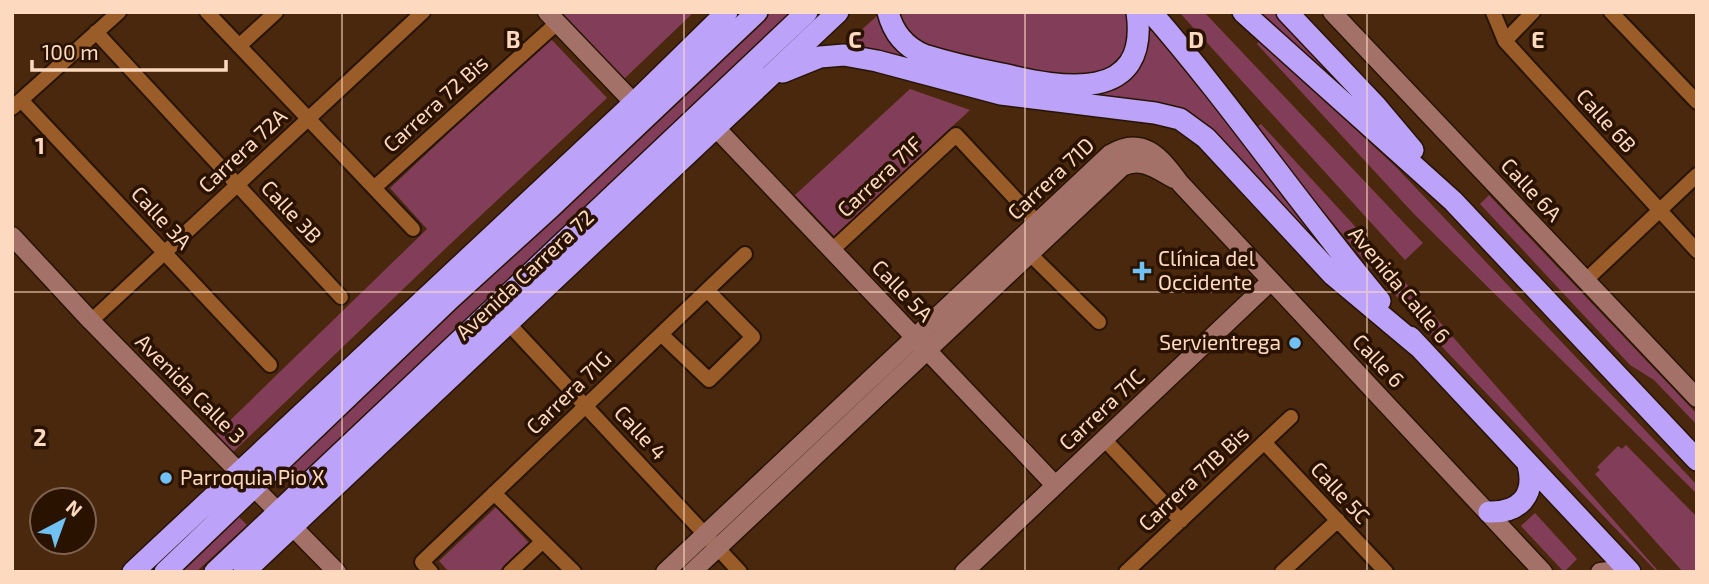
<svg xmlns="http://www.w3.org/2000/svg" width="1709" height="584" font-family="'Exo 2',sans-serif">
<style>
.green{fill:#823e58}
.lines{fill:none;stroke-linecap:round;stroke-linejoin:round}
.street-casing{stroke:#271404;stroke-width:18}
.secondary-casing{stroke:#271404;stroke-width:21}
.highway-casing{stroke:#271404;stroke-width:24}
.street{stroke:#9a5c29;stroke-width:14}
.secondary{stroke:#a47168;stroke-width:18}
.highway{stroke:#bda2fa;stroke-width:21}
.grid{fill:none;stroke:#fdd9c0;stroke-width:2;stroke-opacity:0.55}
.poi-dot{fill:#70c2f4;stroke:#2a1200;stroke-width:2.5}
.labels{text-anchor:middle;stroke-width:7;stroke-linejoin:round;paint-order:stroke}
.street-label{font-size:21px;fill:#fdd9c0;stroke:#2a1200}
.poi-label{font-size:21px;fill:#fdd9c0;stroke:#2a1200;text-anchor:start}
.grid-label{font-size:23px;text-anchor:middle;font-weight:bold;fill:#fdd9c0;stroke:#2a1200;stroke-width:7;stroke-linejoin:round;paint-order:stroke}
</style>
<rect width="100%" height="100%" fill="#49280d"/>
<!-- green -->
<path class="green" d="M561,12H694L624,79Z
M767,12H797L298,485L283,471Z
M896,12H1128L1127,48C1120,55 1112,66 1103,71C1076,87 949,56 920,41C908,36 903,22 896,12Z
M1179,12H1204L1423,243L1405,260Z
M1259,12H1277L1360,102Z
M878,15C884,39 897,50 916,63L873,49L846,44Z
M1152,29L1246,146L1311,232L1306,236L1201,124L1082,97L1096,93Z
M550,38L607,98L446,248L232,453L215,435L427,229L390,188Z
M1260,40L1397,168L1697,485V494L1413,213L1257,44Z
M910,89L970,110L834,236L795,195Z
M1261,124L1374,247L1659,572H1657L1446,351L1362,258L1255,128Z
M1489,195L1697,414V425L1654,380L1630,365L1480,204Z
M1626,445L1697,517V572H1683L1595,474L1600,470L1597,467L1618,446L1622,449Z
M496,507L529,543L498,572H449L439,561Z
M1535,513L1577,559L1564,572L1521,526Z
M237,515L247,525L196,572H175Z"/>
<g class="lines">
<defs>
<path id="street" d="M207,12L413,229
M1493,12L1505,41L1697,251
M1611,12L1697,102
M96,32L341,297
M1505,41L1533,12
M239,46L276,12
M21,100L270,365
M12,108L119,12
M374,188L557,23
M832,250L956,135L1037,222
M1030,254L1099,322
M1585,281L1697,175
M91,321L423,12
M509,324L740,572
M661,334L709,380L753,337L707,290
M1104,439L1181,521
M1264,442L1386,572
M494,493L574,572
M431,572L422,562L745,254
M510,572L543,541
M1126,572L1291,417
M1282,572L1338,520"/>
<path id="secondary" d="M547,12L634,103
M1332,12L1697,398
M716,128L1055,485
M12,236L91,321L337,572
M665,572L1110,154C1143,134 1161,157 1180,183L1543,572
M692,572L1122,167C1141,157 1157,170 1174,179
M964,572L1271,281
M1600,572L1627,569"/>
<path id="highway" d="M888,12C893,32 905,47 924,55C950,63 976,69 1002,74C1061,88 1150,105 1137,12
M1151,12C1232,105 1301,207 1380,301
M1243,12L1453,201L1697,460
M1287,12L1376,106L1413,150
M783,72L820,57L844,55L877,61L1001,94L1155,113L1180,119L1206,138L1333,275L1419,347
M1410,337L1630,572
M1489,512C1519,513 1536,496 1528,465
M133,572L634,103L727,12
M165,572L451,298L550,208L757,12
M215,572L807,12
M244,572L838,12"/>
</defs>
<!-- street casing -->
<use href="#street" class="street-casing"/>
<!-- secondary casing -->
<use href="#secondary" class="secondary-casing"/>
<!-- highway casing -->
<use href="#highway" class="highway-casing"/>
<!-- street -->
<use href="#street" class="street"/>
<!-- secondary -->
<use href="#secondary" class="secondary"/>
<!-- highway -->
<use href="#highway" class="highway"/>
</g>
<!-- grid -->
<path class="grid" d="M342,12V572M684,12V572M1025,12V572M1367,12V572M12,292H1697"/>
<!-- markers -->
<g class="poi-dot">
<path d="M1138.5 260.5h7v7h7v7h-7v7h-7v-7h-7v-7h7z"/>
<circle cx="1295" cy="343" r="7"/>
<circle cx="166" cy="478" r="7"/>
</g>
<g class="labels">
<!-- street labels -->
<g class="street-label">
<text transform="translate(436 104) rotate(-42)" y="7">Carrera 72 Bis</text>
<text transform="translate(1606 121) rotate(48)" y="7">Calle 6B</text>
<text transform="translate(243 151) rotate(-43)" y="7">Carrera 72A</text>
<text transform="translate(880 177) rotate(-43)" y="7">Carrera 71F</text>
<text transform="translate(1051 179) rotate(-43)" y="7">Carrera 71D</text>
<text transform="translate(1531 190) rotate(47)" y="7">Calle 6A</text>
<text transform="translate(291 212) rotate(47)" y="7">Calle 3B</text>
<text transform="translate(161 218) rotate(47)" y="7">Calle 3A</text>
<text transform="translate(525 275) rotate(-43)" y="7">Avenida Carrera 72</text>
<text transform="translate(1399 285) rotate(50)" y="7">Avenida Calle 6</text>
<text transform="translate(902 291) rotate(46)" y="7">Calle 5A</text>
<text transform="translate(1378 361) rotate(47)" y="7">Calle 6</text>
<text transform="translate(190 389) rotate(45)" y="7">Avenida Calle 3</text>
<text transform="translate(569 393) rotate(-44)" y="7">Carrera 71G</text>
<text transform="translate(1102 410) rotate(-43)" y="7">Carrera 71C</text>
<text transform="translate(640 433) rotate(47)" y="7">Calle 4</text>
<text transform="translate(1194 479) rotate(-43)" y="7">Carrera 71B Bis</text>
<text transform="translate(1340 493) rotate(47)" y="7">Calle 5C</text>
</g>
<!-- poi labels -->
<g class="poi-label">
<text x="1158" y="266">Clínica del<tspan x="1158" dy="24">Occidente</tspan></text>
<text x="1281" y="350" text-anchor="end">Servientrega</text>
<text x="180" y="485">Parroquia Pio X</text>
</g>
</g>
<g class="grid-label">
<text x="513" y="48">B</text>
<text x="855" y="48">C</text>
<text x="1196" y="48">D</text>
<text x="1538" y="48">E</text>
<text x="40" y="154">1</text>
<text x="40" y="446">2</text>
</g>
<!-- border -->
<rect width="1709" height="584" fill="none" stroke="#fdd9c0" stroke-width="28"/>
<!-- north arrow -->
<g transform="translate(63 521) rotate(41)"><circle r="33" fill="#2a1200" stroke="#7e624d" stroke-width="2"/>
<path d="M0-5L12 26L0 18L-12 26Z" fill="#70c2f4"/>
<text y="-10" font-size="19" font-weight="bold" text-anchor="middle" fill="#fdd9c0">N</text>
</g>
<!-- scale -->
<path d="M32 60v10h194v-10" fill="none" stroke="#fdd9c0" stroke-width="3.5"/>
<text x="42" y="60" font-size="21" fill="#fdd9c0" stroke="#2a1200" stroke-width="5" paint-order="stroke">100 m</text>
</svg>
